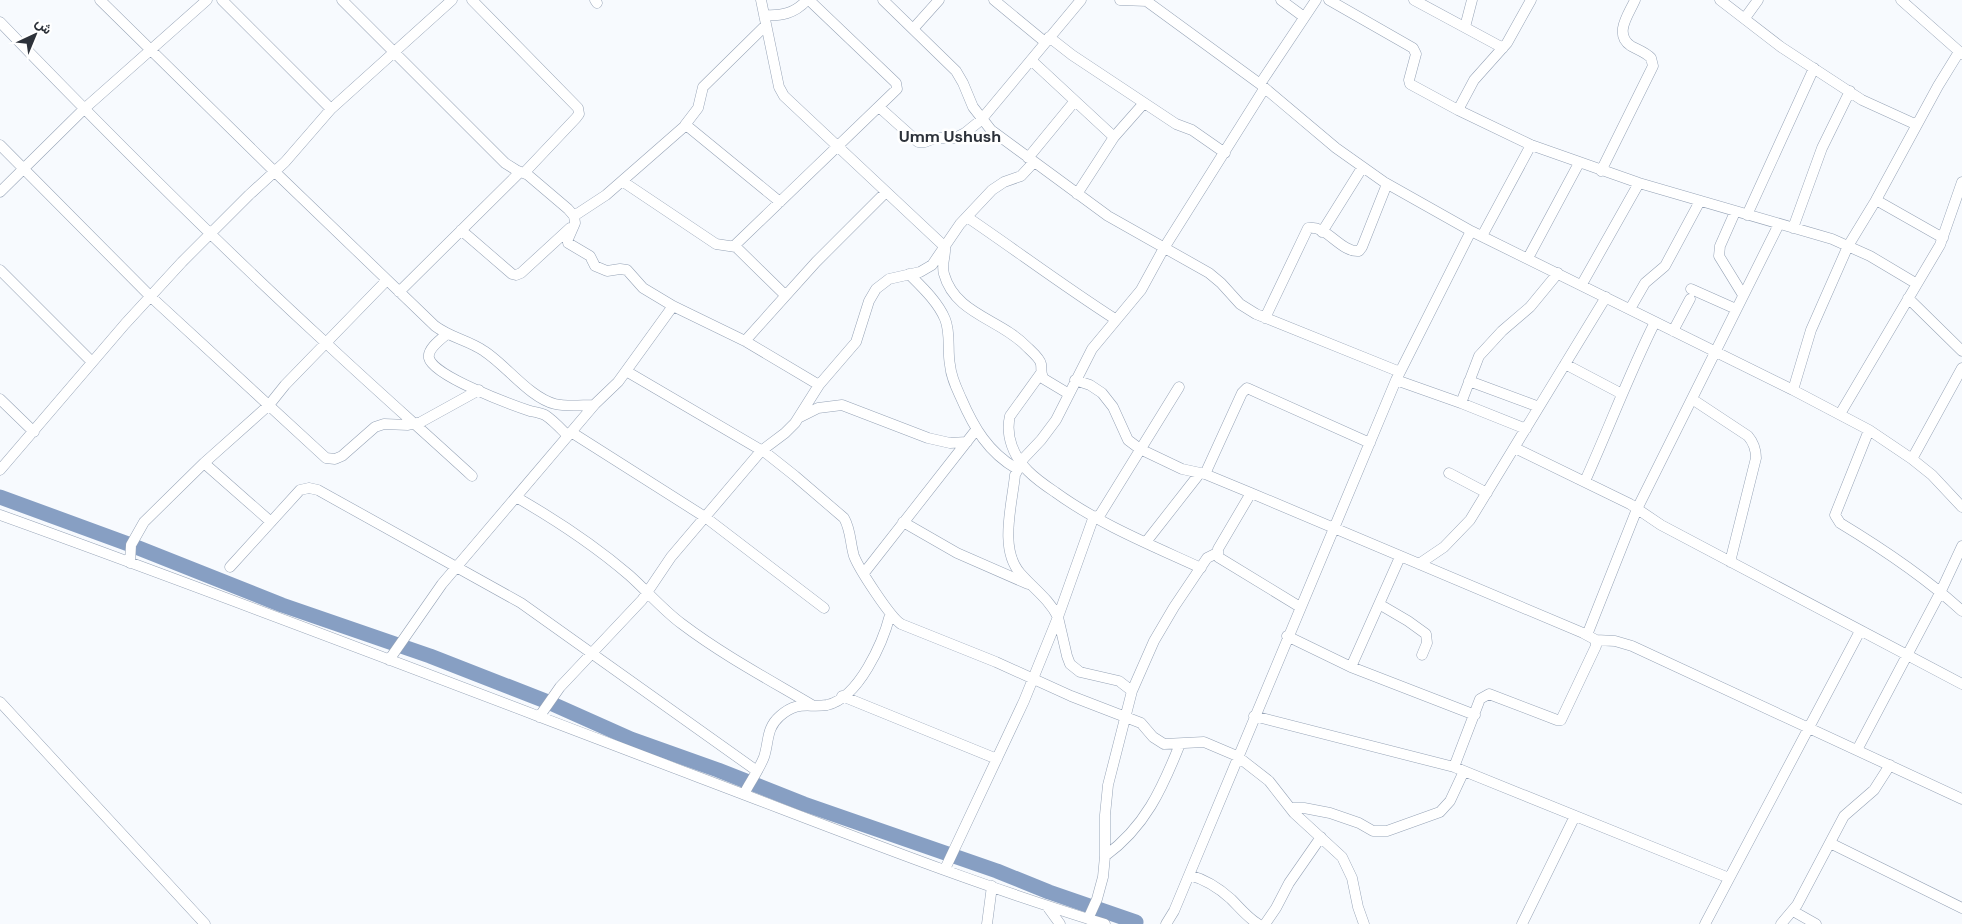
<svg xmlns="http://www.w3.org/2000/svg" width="1962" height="924" font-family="'DM Sans',Vazirmatn,sans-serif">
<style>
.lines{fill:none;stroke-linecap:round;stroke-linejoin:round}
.river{stroke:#879fc3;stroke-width:15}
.street-casing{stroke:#96a3b6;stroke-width:11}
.street{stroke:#fff;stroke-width:10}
.labels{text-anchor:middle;stroke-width:5;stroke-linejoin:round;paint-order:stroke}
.quarter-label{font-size:16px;font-weight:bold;fill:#2d323a;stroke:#fff}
</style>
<rect width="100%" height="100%" fill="#f7fafe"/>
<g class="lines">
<!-- river -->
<path class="river" d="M0,497L131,545L282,605L430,656L548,702L631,739L718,770L804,804L997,871L1049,892L1136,922"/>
<defs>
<path id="street" d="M100,0L275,172L435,326C451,338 468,340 484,351C506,365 530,398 555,404C567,407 582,405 594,405
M222,0L331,109
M342,0L505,163L516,170L528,175L568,209L574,216L575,223L568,239V243L590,256L595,266L607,271L620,269L627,270L643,288L673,306L745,341L819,385
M472,0L578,108L579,114L576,118L524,173
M595,0L597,3
M761,0L779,87L784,96L945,247C946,256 941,264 944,274C955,314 1000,319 1026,346C1031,351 1040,358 1041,364C1042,370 1040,374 1044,379L1069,394
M883,0L956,71L963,83L973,107L991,130L1108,216L1209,273L1221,283L1240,304L1256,314L1400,372
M994,0L1045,42
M1120,0L1147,1
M1145,0L1260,84L1336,148L1384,182L1471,231L1793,390L1869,430L1912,459L1932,475L1962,507
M1281,0L1304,17
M1329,0L1413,48L1416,54L1409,80L1410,84L1458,110L1531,145L1639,183L1832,239L1870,256L1917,284
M1414,0L1503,48
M1720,0L1781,47L1862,100L1917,125
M1901,0L1962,54
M764,15C781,16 794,14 807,0
M1745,18L1758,0
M0,22C106,132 214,240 326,343C374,388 423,431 472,476
M1465,27L1472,0
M913,29L939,0
M1049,37L1072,55L1176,124L1192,130L1225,153
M1031,60L1114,137
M1260,84L1316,0
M879,107L918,142H925L935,138H955L965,133L981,120L1081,0
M1458,110L1474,80L1507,43L1531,0
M685,125L698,108L703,87L765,26
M0,145L150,296L326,458L335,459L342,456L375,427L384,424L408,425L421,422L479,390
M1028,158L1074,102
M1601,171L1653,66L1651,58C1645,52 1638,50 1631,46C1613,34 1629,14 1635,0
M622,181L716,244L736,247L785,295
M0,192L84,109L207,0
M1077,194L1114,137L1144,103
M1876,200L1943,238
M1735,212L1720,246L1719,256L1743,295
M1747,215L1814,68
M574,216L606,195L686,125L780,202
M967,217C1017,251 1065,287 1115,319
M1793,228L1822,148L1850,91
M461,230L512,274L516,275L521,273L570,228
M1322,232L1362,168
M1482,236L1531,145
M734,246L897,89L896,83L809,0
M1528,258L1579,163
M0,270L92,362
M909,274C922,287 938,302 945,319C951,333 947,350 950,365C951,377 956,387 961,398C974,428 988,452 1017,469
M1582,284L1639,183
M1691,289L1736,309
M399,292L520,172
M1908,298L1962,351
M1630,309L1645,283L1665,266L1700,201
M1265,318L1308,228C1326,224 1341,253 1359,251L1362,247L1387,184
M1673,331L1690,299
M447,334C441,339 427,349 429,358C433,376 512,405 530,411C535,412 541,413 545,415C553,420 561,429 568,436
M745,341L816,262L885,193
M1565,364L1622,394
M626,371L766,453L795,476L844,518C851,530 850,543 854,556C859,569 890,617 901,624L996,662L1071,696L1141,723L1153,737L1164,744L1204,742L1237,756L1269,781L1294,813L1342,857L1352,878L1358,907L1364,924
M1041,373L1010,416C1005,436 1014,457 1028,471C1036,479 1046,486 1055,492C1099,524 1151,545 1201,568
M1075,380L1090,385L1102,393L1113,407L1128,440L1140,449L1182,469L1205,474L1251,493L1583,633L1596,640V646L1561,720H1557L1489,694L1480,699L1454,767
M1396,380L1461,403L1526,429
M1469,381L1539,407
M1793,390L1811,330L1848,246L1876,200L1938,86L1959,52
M0,399L34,432
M1692,399L1748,436C1754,443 1756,449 1756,458L1730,562
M1461,403L1479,356L1502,331L1530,307L1558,273
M1840,414L1940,245L1962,182
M800,417L818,408L842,405L928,438L950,443L967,442
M1869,430L1835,515L1840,523C1883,549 1925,577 1962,611
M571,432L705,517L824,608
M1515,448L1630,504L1661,525L1962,684
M1912,459L1962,368
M204,463L271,522
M0,470L125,324L182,262L249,195L285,162L331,109L452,0
M1449,473L1487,493
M1205,474L1242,393L1247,388L1370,443
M1585,481C1609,428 1629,374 1655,322
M1251,493L1218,549V557L1300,607
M516,497C556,520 594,545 629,575C647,591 663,610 682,624C723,655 768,679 812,705
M0,515C234,599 466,689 698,777C833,828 967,882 1105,924
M1094,516L1058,617L1067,656L1070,664L1080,672L1119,681L1132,691
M1098,518L1179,387
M903,522L957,553L1028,584
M1146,542L1200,473
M130,563L131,545L144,522L204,463L269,405L285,385L387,280
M1419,564L1444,547L1470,520L1606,297
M230,567L300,490L309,488L318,490L521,603L757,771
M864,573L976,430
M1379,604L1408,621L1426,634L1427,643L1422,655
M1587,635L1637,509L1779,224
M1287,636L1351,667L1475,715
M1596,640L1615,641L1632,646L1962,799
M389,660L442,584L595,404L618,382L673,306
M1351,667L1400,557
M842,696L997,759
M0,702L205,924
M1254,716L1454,767L1729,878
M539,717L560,687L642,600L671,557L761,451L785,433L795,423L819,385L856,342L869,301L876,289L889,279L920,272L932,265L960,224L992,190L1004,182L1021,176L1034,162
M1857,750L1941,591L1962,546
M744,794C750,782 759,770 764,757C769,742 766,728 780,716C798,700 808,708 827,705C859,698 883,642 890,615
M1290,808H1304L1330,813L1359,823L1373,831H1387L1440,812L1450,801L1464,771
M1830,843L1962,908
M1105,856C1145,827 1162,789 1180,744
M945,869L1024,701L1058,617C1049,599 1033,588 1020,573C999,549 1012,505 1015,475L1024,458L1041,440L1056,420L1092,349L1141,290L1164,248L1264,89
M1189,875C1204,879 1220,889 1231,899C1240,908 1247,917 1258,924
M1047,906L1060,924
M1793,911L1816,924
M1088,919L1097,899L1103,877L1105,856V815L1108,785L1132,691L1154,641L1174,607L1207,558L1217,553
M987,924L992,886
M1166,924L1174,911L1189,875L1396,380L1471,231
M1265,924L1276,908L1289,883L1321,837
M1522,924L1575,816
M1705,924L1860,631
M1781,924L1797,905L1844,816L1874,790L1890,765"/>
</defs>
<!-- street casing -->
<use href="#street" class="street-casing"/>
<!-- street -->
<use href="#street" class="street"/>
</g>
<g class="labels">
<!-- quarter labels -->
<g class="quarter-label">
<text x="950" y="142">Umm Ushush</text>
</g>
</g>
<!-- north arrow -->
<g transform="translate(35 35) rotate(44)" stroke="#ffffff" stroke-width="4" paint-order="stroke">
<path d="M0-4L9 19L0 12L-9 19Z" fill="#2d323a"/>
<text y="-8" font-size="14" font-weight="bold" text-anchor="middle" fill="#2d323a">ش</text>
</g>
</svg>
